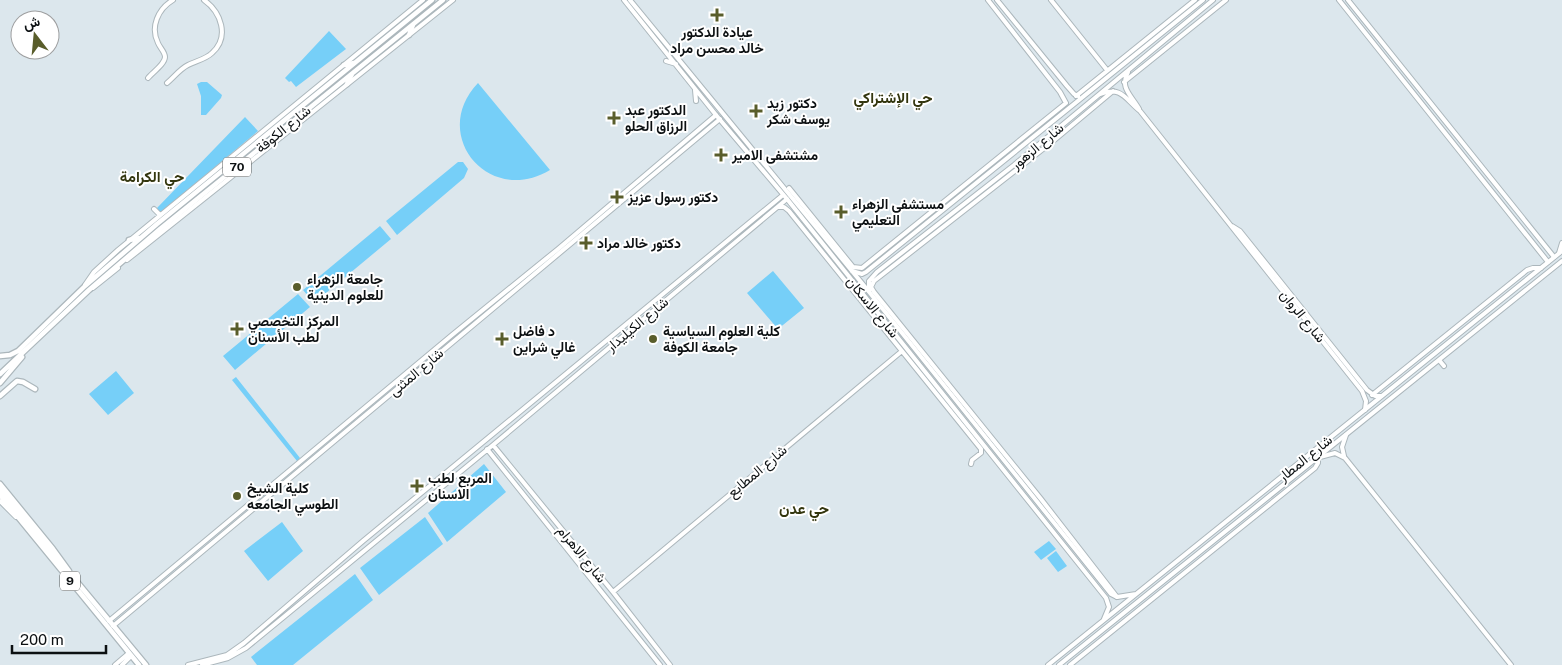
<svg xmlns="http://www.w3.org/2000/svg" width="1562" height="665" font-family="'Public Sans',Vazirmatn,sans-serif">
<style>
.green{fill:#76cff8}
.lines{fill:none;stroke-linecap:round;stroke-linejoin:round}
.secondary-casing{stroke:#acb7bc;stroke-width:6}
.primary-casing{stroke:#acb7bc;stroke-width:6}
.highway-casing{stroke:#acb7bc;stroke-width:7}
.secondary{stroke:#fff;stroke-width:4}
.primary{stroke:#fff;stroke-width:4}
.highway{stroke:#fff;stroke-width:4.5}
.poi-dot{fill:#595d2b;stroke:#fff;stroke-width:2}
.labels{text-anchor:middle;stroke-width:4;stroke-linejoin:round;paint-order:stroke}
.shield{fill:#fff;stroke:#555859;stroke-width:1}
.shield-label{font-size:12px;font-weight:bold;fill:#0c1012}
.poi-label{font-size:14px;font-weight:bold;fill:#0c1012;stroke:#fff;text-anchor:start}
.street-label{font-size:14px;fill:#0c1012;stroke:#fff}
.neighbourhood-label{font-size:15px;font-weight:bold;fill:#33360e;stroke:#fff}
</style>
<rect width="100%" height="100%" fill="#dce7ed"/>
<!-- green -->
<path class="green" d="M329,31L346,49L296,87L291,81L289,82L285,78Z
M201,82H207L222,95L221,98L206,115H201V96L197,84Z
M478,83L550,170C488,207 429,134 478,83Z
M245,117L258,131L160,213L157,208Z
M458,162H463L468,169L464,178L397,235L386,221Z
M380,226L391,239L314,303L303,290Z
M773,271L804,308L778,329L747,293Z
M298,294L310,307L235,370L223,356Z
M116,371L134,393L108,415L89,394Z
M236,377L300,458L297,461L232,380Z
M484,464L506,492L447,542L428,513Z
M425,517L443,544L379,595L360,568Z
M282,522L303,551L268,581L244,551Z
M1049,541L1056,549L1041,560L1034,552Z
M1056,551L1067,566L1058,572L1047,558Z
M355,574L373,600L293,665H257L251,657Z"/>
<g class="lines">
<defs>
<path id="secondary" d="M988,0L1060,92L1066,103
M997,0L1067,86L1074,94L1078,96
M1051,0L1107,70
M1339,0L1548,262
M1348,0L1554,257
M1128,72C1119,88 1132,96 1139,109
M148,78C152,73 165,64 165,57C165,52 160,48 158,43C150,27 158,9 173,0
M1124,82L1226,0
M167,83C174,77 180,69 188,65C196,61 206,59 212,53C230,37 221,12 204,0
M1113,91L1052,142L874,281L871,287L874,292L1041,499L1117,597
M1100,94C1122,86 1125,99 1140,111L1362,391L1366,401L1365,410
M1076,96L1195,0
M789,188L853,267L862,268L1066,103
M778,207H784L789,211L981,449V453L972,460L971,464
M154,209L160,215
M1232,226L1240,231L1367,390L1375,396H1381
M1559,253L1562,243
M127,260L453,0
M852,271L862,274L866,272L1203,0
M85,285L94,272L118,250L423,0
M93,288L118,268
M869,291V281L877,272L1014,165L1213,0
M1372,395L1527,270L1533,268H1541
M493,445L613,592L670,665
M487,449L660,665
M1344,456L1342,447L1346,435
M1320,457L1335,453L1345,458L1511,665
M0,501L16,517
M613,592L902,351
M109,621L452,335L558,249L716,115
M113,626L720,119
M115,665L129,653
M122,665L131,656
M188,665L227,655L244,643L363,541L783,195
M202,665L228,658L246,648L493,445L787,199
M1070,665L1315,468L1318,463V458"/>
<path id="primary" d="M624,0L716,115L787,199L1106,598L1109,607L1104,619
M630,0L870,293L1111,594L1117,597L1136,594
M666,61L676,64
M695,90L696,101
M1439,360L1444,366
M1048,665L1562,251
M1059,665L1562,261"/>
<path id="highway" d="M409,35L413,25
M344,65L354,63
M347,84L352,74
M129,240L140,238
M0,356L10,355L18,351L85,286L157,224L432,0
M0,374L89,290L160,229L443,0
M0,383L22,357
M0,396L17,381L23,382L35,389
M0,484L53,549L69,571
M0,489L63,567L73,577L146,665
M0,495L139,665"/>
</defs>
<!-- secondary casing -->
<use href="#secondary" class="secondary-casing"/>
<!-- primary casing -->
<use href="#primary" class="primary-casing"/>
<!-- highway casing -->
<use href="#highway" class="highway-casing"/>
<!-- secondary -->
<use href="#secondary" class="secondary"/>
<!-- primary -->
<use href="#primary" class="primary"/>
<!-- highway -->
<use href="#highway" class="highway"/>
</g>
<!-- markers -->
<g class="poi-dot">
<path d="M714.5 7.5h5v5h5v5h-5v5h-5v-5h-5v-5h5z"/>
<path d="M753.5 103.5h5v5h5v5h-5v5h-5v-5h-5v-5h5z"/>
<path d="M611.5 110.5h5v5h5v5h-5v5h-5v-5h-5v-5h5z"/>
<path d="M718.5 147.5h5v5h5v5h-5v5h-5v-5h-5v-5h5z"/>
<path d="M614.5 189.5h5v5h5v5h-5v5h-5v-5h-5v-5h5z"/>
<path d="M838.5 204.5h5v5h5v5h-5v5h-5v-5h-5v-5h5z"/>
<path d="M583.5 235.5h5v5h5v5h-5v5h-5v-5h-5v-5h5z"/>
<circle cx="297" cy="287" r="5"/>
<path d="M234.5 321.5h5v5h5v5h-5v5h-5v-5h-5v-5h5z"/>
<path d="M499.5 331.5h5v5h5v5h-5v5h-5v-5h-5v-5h5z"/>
<circle cx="653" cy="339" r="5"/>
<path d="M414.5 478.5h5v5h5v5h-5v5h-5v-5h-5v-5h5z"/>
<circle cx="237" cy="496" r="5"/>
</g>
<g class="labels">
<!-- shield labels -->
<g class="shield">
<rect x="223" y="157.5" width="28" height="19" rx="4"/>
<rect x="60" y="571.5" width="20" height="19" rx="4"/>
</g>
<g class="shield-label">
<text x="237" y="171">70</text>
<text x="70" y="585">9</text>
</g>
<!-- poi labels -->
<g class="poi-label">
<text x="717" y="37" text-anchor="middle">عيادة الدكتور<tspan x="717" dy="16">خالد محسن مراد</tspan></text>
<text x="767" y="108">دكتور زيد<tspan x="767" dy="16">يوسف شكر</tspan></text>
<text x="625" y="115">الدكتور عبد<tspan x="625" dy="16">الرزاق الحلو</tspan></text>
<text x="732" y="160">مشتشفى الامير</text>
<text x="628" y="202">دكتور رسول عزيز</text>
<text x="852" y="209">مستشفى الزهراء<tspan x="852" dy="16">التعليمي</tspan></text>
<text x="597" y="248">دكتور خالد مراد</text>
<text x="307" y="284">جامعة الزهراء<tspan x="307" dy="16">للعلوم الدينية</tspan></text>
<text x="248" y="326">المركز التخصصي<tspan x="248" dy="16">لطب الأسنان</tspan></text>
<text x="513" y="336">د فاضل<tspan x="513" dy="16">غالي شراين</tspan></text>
<text x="663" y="336">كلية العلوم السياسية<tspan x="663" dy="16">جامعة الكوفة</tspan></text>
<text x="428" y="483">المربع لطب<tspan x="428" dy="16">الاسنان</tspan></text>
<text x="247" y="493">كلية الشيخ<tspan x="247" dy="16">الطوسي الجامعه</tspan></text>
</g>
<!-- street labels -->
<g class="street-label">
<text transform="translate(283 129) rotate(-39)" y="5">شارع الكوفة</text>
<text transform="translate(1037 146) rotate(-40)" y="5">شارع الزهور</text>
<text transform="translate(873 307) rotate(51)" y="5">شارع الاسكان</text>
<text transform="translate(1303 316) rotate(51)" y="5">شارع الروان</text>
<text transform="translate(637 324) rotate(-40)" y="5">شارع الكيليدار</text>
<text transform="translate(416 372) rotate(-40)" y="5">شارع المثنى</text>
<text transform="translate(1305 458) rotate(-39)" y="5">شارع المطار</text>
<text transform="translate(757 471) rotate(-40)" y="5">شارع المطابع</text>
<text transform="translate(582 554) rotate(51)" y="5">شارع الاهرام</text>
</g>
<!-- neighbourhood labels -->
<g class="neighbourhood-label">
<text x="893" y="103">حي الإشتراكي</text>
<text x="152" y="182">حي الكرامة</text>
<text x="804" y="514">حي عدن</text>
</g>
</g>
<!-- north arrow -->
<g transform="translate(35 35) rotate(344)"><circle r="24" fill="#ffffff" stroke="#9e9fa0"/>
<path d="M0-4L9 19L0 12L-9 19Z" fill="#595d2b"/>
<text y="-8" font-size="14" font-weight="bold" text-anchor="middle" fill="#0c1012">ش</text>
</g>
<!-- scale -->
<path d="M12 645v8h94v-8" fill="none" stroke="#0c1012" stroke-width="2.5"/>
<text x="20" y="645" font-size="15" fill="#0c1012" stroke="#ffffff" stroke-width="4" paint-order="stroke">200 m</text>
</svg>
